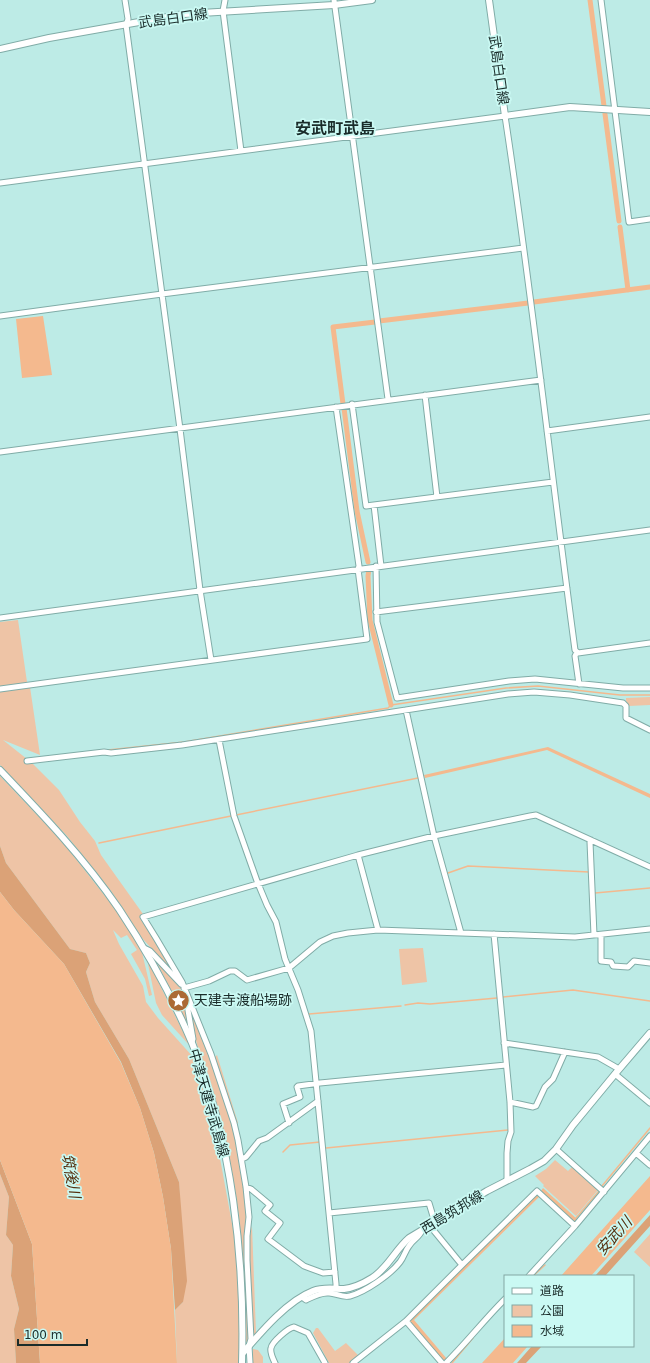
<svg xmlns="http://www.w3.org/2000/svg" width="650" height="1363" font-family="'DejaVu Sans','Noto Sans JP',sans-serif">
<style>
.green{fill:#eec4a6}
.forest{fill:#dba277}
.water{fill:#f4b98e}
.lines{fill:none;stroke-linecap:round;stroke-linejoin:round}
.stream{stroke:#f4b98e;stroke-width:1.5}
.canal{stroke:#f4b98e;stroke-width:5}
.minor-casing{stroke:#80aca7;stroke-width:7}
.major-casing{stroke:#80aca7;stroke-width:8}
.minor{stroke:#fff;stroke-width:5}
.major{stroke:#fff;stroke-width:6}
.labels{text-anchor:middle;stroke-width:3.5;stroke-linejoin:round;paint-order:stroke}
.street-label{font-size:14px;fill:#1a2c2a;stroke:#caf9f3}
.poi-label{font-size:14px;fill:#1a2c2a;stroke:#caf9f3;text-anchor:start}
.water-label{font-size:15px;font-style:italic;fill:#573110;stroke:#caf9f3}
.quarter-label{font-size:16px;font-weight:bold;fill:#1a2c2a;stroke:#caf9f3}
</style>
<rect width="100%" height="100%" fill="#bdebe6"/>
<!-- green -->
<path class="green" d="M18,620L27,682L30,687L40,755L3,740L32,763L59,790L80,822L95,841L101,855L143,914L141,916L147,929L154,938L179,979L142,938L111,891L67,836L0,765V622Z
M650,697V705L629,706L626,701V698Z
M0,776L61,840L116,910L141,948L152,995L149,996L145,979L131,954L137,950L127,935L121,938L113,930L119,944L143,986L146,1002L158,1018L194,1058L215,1131L235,1240L240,1304L239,1363H177L175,1310L183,1302L179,1182L129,1059L95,1002L86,972L90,963L86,953L70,949L6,863L0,846Z
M423,948L427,982L402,985L399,949Z
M147,959L190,1046L162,1015L156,1003Z
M156,961L182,989L190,1032L178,1004L180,1000L178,994L172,992Z
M188,1001L210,1056L233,1126L245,1188L248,1217L244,1245L249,1340L245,1343C246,1272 241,1199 222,1129C215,1102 206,1075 198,1048C194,1033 191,1017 188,1001Z
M217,1055L238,1123L236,1124L215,1057Z
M555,1160L568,1171L572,1167L598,1190L576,1216L543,1186L544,1185L535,1176L546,1169Z
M0,1174L9,1197L6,1235L13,1245L11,1276L19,1309L14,1329L16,1363H0Z
M252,1226L256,1333L253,1337L248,1245Z
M650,1234V1267L634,1252Z
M316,1328H318L335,1351L346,1343L359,1356L350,1363H329L313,1333Z
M253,1349L258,1350L263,1357V1363H252Z"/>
<!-- forest -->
<path class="forest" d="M0,846L6,863L70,949L86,953L90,963L86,972L95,1002L129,1059L179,1182L187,1281L183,1302L175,1310L171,1249L163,1197L154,1153L140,1108L121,1062L64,964L14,910L0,892Z
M0,1160L32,1244L40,1363H16L14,1329L19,1309L11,1276L13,1245L6,1235L9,1197L0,1174Z
M650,1215V1226L605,1276H595Z
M532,1346H542L526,1363H517Z"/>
<!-- water -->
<path class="water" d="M43,316L52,375L22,378L16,319Z
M548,747L650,794V798L547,750L425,778L424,775Z
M0,892L14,910L64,964L121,1063L140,1108L154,1153L163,1197L171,1249L177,1363H40L32,1244L0,1160Z
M650,1176V1210L591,1276H561Z
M543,1188L577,1219L574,1222L541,1191Z
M537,1195L539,1197L414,1320L447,1359L444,1362L409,1320Z
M505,1338V1346H528L513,1363H482Z"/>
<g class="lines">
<!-- stream -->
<path class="stream" d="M108,750L184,742L388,708L391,705L506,688L538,686L620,695H650
M236,815L418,778
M99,843L231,816
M448,873L468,866L589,872
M595,893L650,888
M503,997L573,990L650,1001
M405,1005L418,1003L430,1004L497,998
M309,1014L401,1006
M326,1148L508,1130
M283,1152L290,1145L320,1142
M602,1186L650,1128
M576,1218L599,1191
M533,1276L545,1265
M499,1308L505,1303
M452,1363L473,1338"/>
<!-- canal -->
<path class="canal" d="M590,0L604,106
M605,114L619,221
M620,227L628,290
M534,302L650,287
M379,321L528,303
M343,404L333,327L375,322
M344,408L357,511L368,562
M369,569L368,576L370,620L391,705"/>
<defs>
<path id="minor" d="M125,0L128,19L126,25L180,429L200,590L211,660
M225,0L223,11L241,151
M334,0L388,399
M601,0L629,222L650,219
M0,183L505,116C532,293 551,472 575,650L578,653L650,643
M0,316L162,294L523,248
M425,395L437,497
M352,404L366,506L553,482
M547,431L650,417
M0,452L541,380
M374,505L381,566
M376,566L377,622L397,698L509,681L535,679L623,688H650
M376,612L567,588
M0,618L650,530
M577,652L575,656L579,684
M0,689L367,639L358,569L359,566L336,407
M406,710L434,836L461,933
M219,740L234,816L257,881L267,905L276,922L285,959L298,990L311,1031L336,1284V1288
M27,761L104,752L111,753L182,745L508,694L534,692L570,695L623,703L626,706V718L650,730
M591,840L590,842L594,935
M358,855L378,930
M494,934L510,1102L511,1132L508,1141L507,1153V1180
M601,935V961L611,962L613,966L628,967L634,961L650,963
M144,948L150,951L181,984
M184,988L209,981L230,971H235L247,980L289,968L320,942L333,936L348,933L378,930L575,937L650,929
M185,993L193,1039L192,1042
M504,1043L598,1057L619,1069
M615,1074L650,1103
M510,1102L533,1107L536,1106L545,1087L553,1079L565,1052
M289,1123L283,1104L300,1097L297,1087L298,1086L320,1083L506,1065
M556,1149L604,1192
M636,1153L650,1165
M242,1159L246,1157L259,1141L267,1138L318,1101
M246,1187L251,1189L270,1205L265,1211L280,1223L268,1239L304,1266L323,1273L335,1272
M329,1213L429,1203L435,1223
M462,1265L537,1191L575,1226
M529,1276L575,1226L650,1136
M302,1297L306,1300C312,1297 321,1292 329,1293C336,1293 342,1298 350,1296C365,1292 390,1275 400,1262C404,1257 405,1251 409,1246C413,1239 419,1238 422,1230
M406,1321L442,1363
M250,1363L249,1346L251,1339L247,1260V1236L249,1217L246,1187L238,1140L234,1123L211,1054L182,982L156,938L143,917L358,855L434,836L530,816L536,815L650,867
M275,1363C273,1359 270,1352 271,1348C272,1342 288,1328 294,1327L308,1333L325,1363
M353,1363L406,1321L462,1265L430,1226
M446,1363C467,1342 484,1320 505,1299"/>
<path id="major" d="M489,0L505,116L570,107L650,112
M0,49L49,38L184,14L334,5L372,0
M0,770C42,814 84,858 119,909C147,951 172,996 192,1043C232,1140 245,1259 242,1363
M243,1353C261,1332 287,1301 313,1291C323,1287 333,1289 344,1289C353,1288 364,1283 372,1278C388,1268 395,1250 409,1238L487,1191L530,1169L544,1161L556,1149L573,1125L615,1074L650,1033"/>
</defs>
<!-- minor casing -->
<use href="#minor" class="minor-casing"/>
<!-- major casing -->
<use href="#major" class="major-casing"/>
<!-- minor -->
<use href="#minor" class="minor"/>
<!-- major -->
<use href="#major" class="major"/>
</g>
<!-- icons -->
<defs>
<symbol id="sight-disc" viewBox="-11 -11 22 22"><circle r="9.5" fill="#ab6a35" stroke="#caf9f3"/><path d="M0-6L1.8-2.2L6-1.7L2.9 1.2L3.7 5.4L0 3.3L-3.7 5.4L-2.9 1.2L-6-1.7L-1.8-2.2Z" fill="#fff"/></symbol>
</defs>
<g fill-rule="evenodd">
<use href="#sight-disc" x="166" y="988" width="25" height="25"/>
</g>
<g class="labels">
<!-- street labels -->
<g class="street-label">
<text transform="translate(173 18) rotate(-8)" y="5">武島白口線</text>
<text transform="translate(499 70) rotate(82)" y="5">武島白口線</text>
<text transform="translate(209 1103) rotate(74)" y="5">中津天建寺武島線</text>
<text transform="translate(452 1212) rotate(-31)" y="5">西島筑邦線</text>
</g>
<!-- poi labels -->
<g class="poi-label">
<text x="194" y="1005">天建寺渡船場跡</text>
</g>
<!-- water labels -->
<g class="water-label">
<text transform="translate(71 1176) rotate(80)" y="5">筑後川</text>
<text transform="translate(614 1236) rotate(-48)" y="5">安武川</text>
</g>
<!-- quarter labels -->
<g class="quarter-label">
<text x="335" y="134">安武町武島</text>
</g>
</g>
<!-- legend -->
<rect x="504" y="1275" width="130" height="72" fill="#caf9f3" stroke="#84a7a3"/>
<rect x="512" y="1288" width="20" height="6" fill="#ffffff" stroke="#84a7a3"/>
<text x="540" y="1295" font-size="12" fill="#1a2c2a">道路</text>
<rect x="512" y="1305" width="20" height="12" fill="#eec4a6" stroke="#84a7a3"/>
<text x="540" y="1315" font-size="12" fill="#1a2c2a">公園</text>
<rect x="512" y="1325" width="20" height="12" fill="#f4b98e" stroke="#84a7a3"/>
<text x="540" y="1335" font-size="12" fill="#1a2c2a">水域</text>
<!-- scale -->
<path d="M18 1339v6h69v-6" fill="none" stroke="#1a2c2a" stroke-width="2"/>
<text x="24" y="1339" font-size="12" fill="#1a2c2a" stroke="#caf9f3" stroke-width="3" paint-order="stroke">100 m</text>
</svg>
